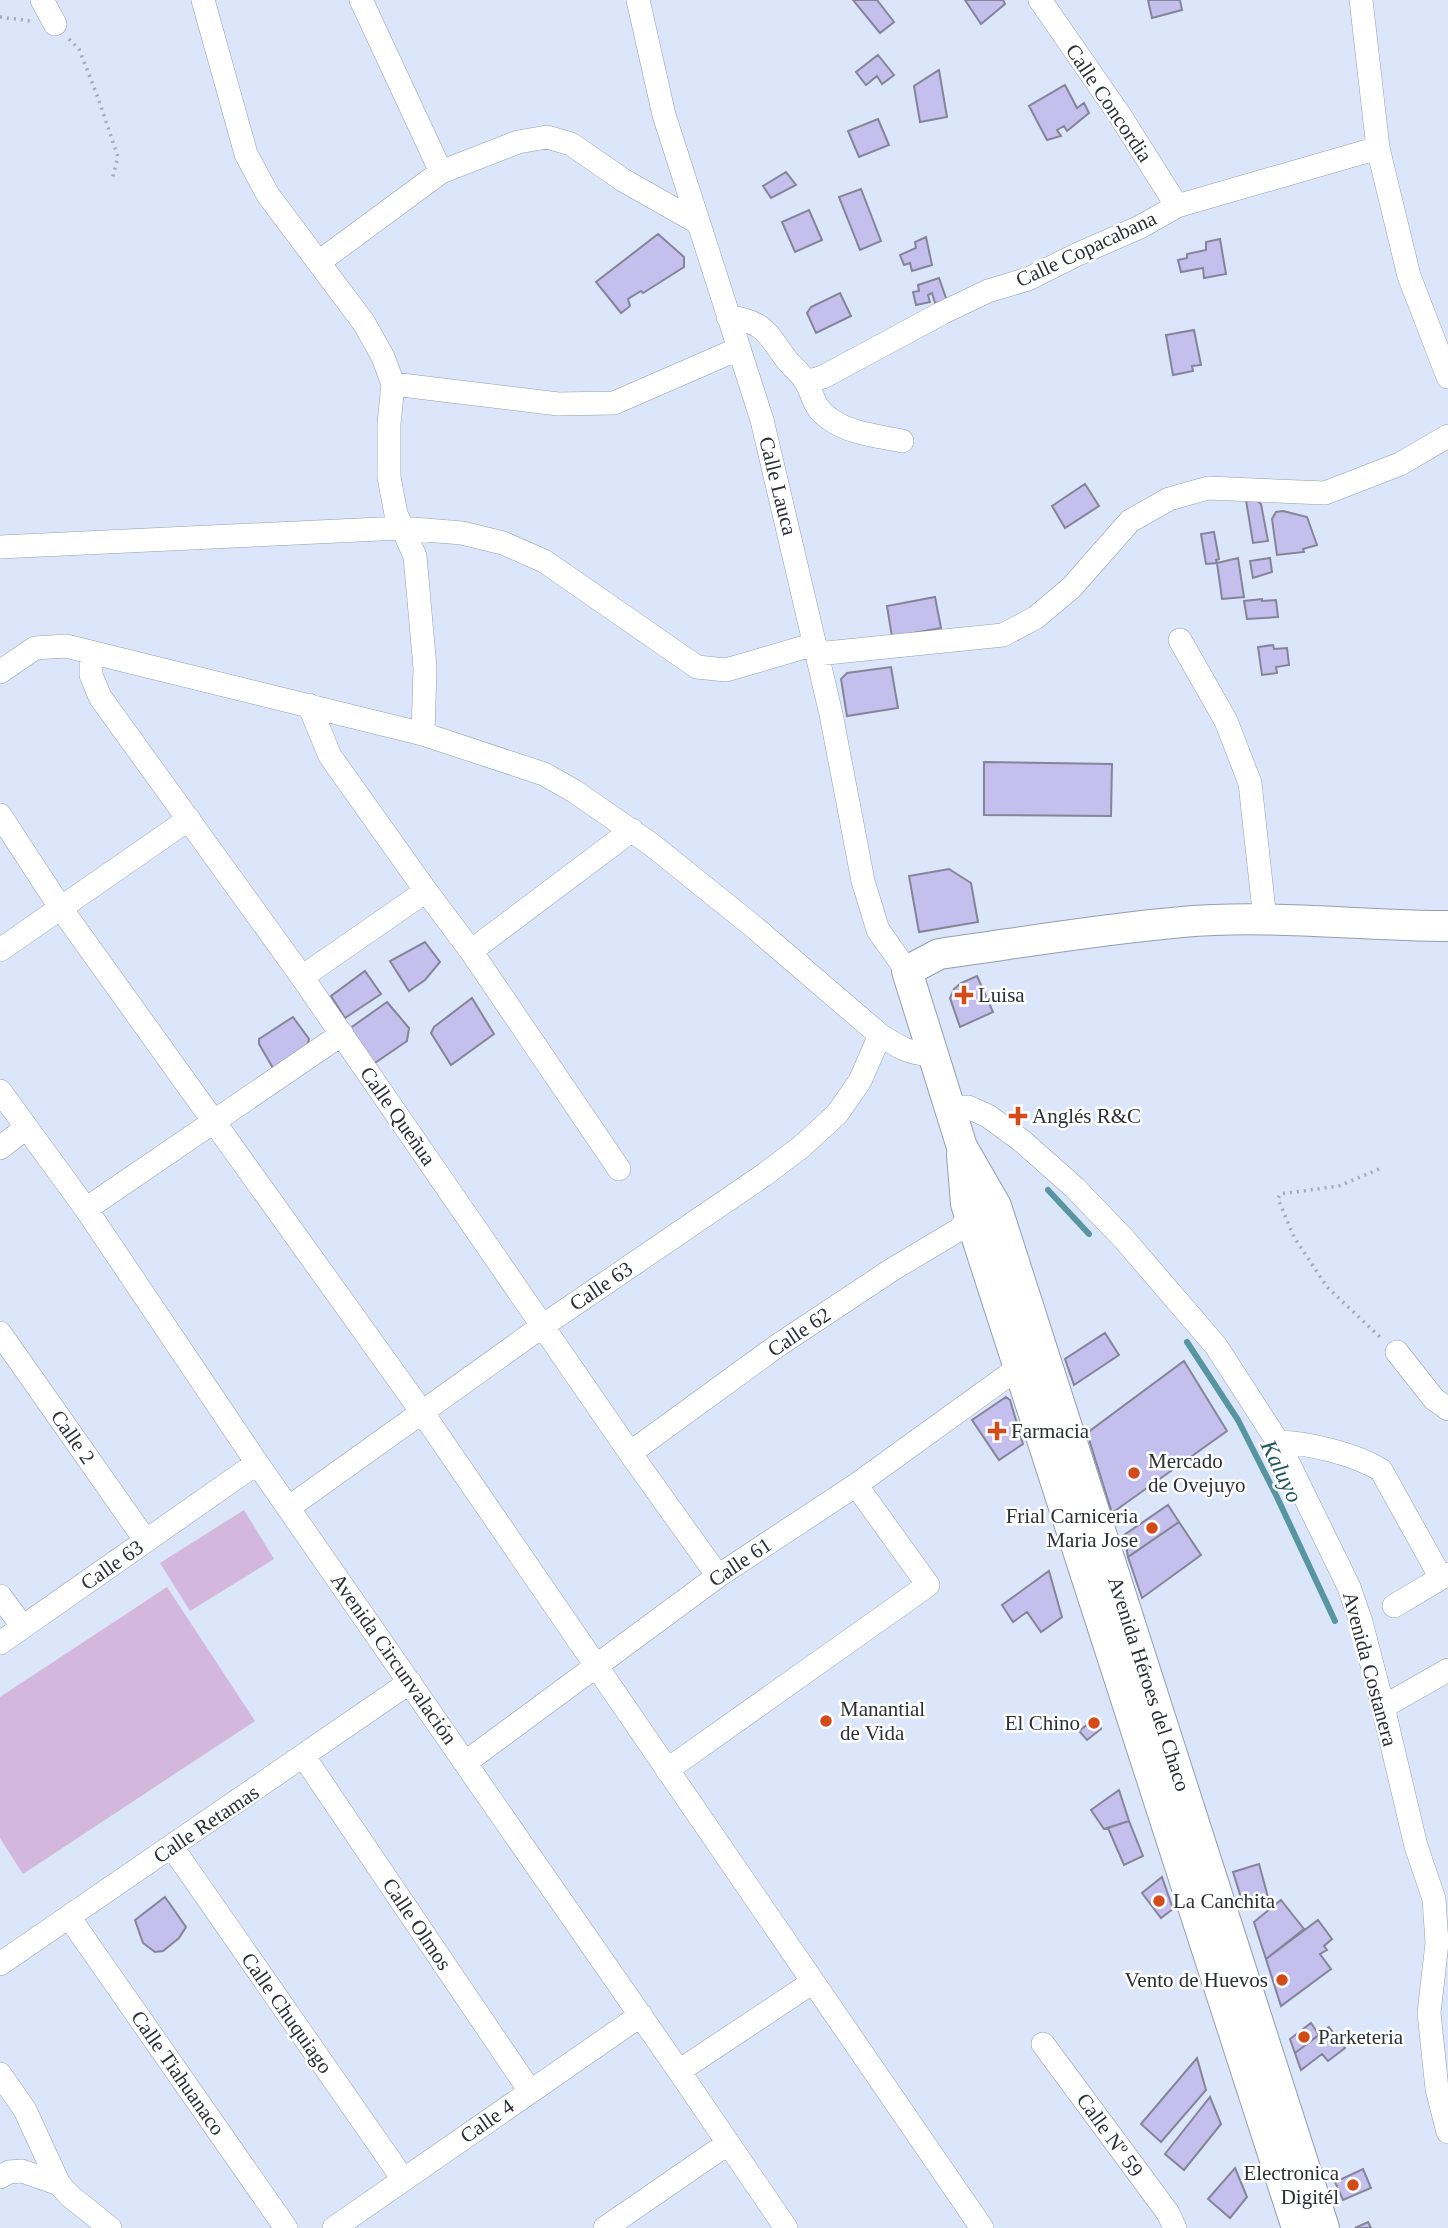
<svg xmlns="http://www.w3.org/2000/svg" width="1448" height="2228" font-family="Georgia,serif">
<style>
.green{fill:#d4b7dd}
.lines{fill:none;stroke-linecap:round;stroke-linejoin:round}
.stream{stroke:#5795a0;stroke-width:6}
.building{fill:#c5bfee;stroke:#868498;stroke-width:2}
.minor-casing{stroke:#949eb0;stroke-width:24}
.major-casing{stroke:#949eb0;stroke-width:32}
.path{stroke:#a1aaba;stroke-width:3.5;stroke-dasharray:2 5;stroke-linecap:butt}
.minor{stroke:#fff;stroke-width:23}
.major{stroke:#fff;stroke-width:30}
.poi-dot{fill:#d24b19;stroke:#fff;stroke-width:2.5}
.labels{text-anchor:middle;stroke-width:5;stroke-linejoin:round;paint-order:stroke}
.street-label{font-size:21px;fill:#2b2f36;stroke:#fff}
.poi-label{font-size:21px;fill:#2b2f36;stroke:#fff;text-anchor:start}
.water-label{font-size:23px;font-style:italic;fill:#1f555e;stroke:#fff}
</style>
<rect width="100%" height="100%" fill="#dbe6fa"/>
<!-- green -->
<path class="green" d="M244,1510L274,1559L190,1611L160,1563Z
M167,1587L255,1721L23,1874L0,1838V1697Z"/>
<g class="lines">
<!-- stream -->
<path class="stream" d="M1048,1190L1089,1234
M1187,1342L1238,1420L1276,1495L1335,1621"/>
</g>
<!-- building -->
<path class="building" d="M853,0H877L894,22L880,33Z
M965,0H1003L1005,4L981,24Z
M1148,0H1180L1182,10L1152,18Z
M878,55L894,75L882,84L877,76L866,85L856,72Z
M939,70L947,117L920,122L914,86Z
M1065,85L1077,108L1084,103L1089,113L1067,131L1064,126L1057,130L1061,136L1047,140L1029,106Z
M878,119L889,145L859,157L848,131Z
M786,172L796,185L771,198L763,186Z
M861,189L881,241L860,250L839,197Z
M809,210L822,240L795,252L782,222Z
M658,234L684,257V267L643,293L641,291L628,299L630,306L621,313L596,282Z
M926,237L932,265L912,271L910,263L904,265L900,255L916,248L915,242Z
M1220,239L1226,274L1204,278L1203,268L1181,272L1178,260L1187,258V254L1206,250V242Z
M939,278L947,301L935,303L932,293L928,295L930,302L916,305L913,292L919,291L918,285Z
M840,293L851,316L816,333L807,313L811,307Z
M1194,330L1201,365L1192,366L1193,371L1173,375L1166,335Z
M1085,484L1099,506L1065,528L1052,506Z
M1255,499L1261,504L1268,541L1253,543L1246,500Z
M1283,511L1307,517L1317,545L1303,549L1304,552L1277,555L1272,519L1276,512Z
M1214,532L1219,559L1216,560L1217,563L1206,564L1201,534Z
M1238,558L1244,597L1222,599L1217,563Z
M1270,558L1272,572L1253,578L1250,561Z
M935,597L941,628L892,637L887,606Z
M1262,599V601L1276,600L1278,617L1247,619L1244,601Z
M1273,645L1274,649L1287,648L1289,665L1276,667L1277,673L1262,675L1258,647Z
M891,667L898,708L847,716L841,679L847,673Z
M984,762L1112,764L1111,816L984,815Z
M949,869L971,883L978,922L919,932L909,876Z
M425,942L440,962L425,980L409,991L390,961Z
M365,971L381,994L345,1018L331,996Z
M977,976L993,1012L960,1027L950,998L954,989L961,983Z
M472,998L494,1034L451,1065L431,1033L434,1027Z
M387,1002L409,1028L407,1041L369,1067L349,1029Z
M293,1017L309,1039L307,1047L273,1068L259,1044V1039Z
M1105,1333L1119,1355L1074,1385L1065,1359Z
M1184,1361L1227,1431L1112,1513L1087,1433Z
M1006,1397L1010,1400L1023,1444L999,1460L972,1420Z
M1168,1505L1179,1522L1128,1557L1124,1535Z
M1179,1522L1201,1555L1142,1598L1128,1557Z
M1049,1571L1062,1617L1041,1632L1027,1612L1013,1622L1002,1605Z
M1097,1717L1101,1729L1087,1740L1079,1731Z
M1119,1790L1129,1821L1104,1829L1091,1810Z
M1129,1821L1143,1856L1124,1865L1108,1828Z
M1259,1864L1268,1897L1243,1904L1233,1872Z
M1162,1877L1173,1909L1161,1918L1142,1893Z
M165,1897L186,1927L179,1938L163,1951L155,1952L143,1943L135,1920Z
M1281,1900L1304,1929L1266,1959L1254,1922Z
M1318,1920L1332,1939L1324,1946L1327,1950L1320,1954L1331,1969L1281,2006L1266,1959Z
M1311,2023L1319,2035L1295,2053L1290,2039Z
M1329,2027L1345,2048L1328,2061L1322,2054L1301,2070L1295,2053Z
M1197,2058L1206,2090L1161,2142L1141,2124Z
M1210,2097L1221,2124L1184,2170L1165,2154Z
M1235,2168L1247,2197L1230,2218L1208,2199Z
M1363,2169L1371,2188L1343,2200L1335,2182Z
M1368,2222L1371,2228H1355Z"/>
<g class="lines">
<defs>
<path id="minor" d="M42,0L55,24
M203,0L246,154L268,195L364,323L383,357L393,384L389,424V477L396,514L415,556L425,668L423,734
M361,0L441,172
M638,0L664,115L762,420L831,714L863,881L878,930L907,971
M1040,0L1119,114L1177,206
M1361,0L1378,148L1409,276L1448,377
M319,262L441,172L518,142L547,137L571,144L623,180L697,222
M728,317C764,321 767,333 786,359C792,366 799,372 804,379C815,395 811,406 830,419C850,434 879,436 902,441
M806,382L823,377L942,313L988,291L1028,279L1076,255L1140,227L1177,206L1378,148
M393,384L558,404L614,403L738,349
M0,547L401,528L462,533L503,543L544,561L697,667L726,670L815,644
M1180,640L1226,721L1250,783L1265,920
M91,652V675L100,697L302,977L630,1453L718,1576
M817,654L1003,635L1035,618L1071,588L1130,521L1169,499L1208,488L1325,493L1400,464L1448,436
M0,672L35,648L66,646L423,734L544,774L574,791L652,845L754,927L880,1035C897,1046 911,1055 931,1054
M309,705L330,756L426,891L471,951L619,1169
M0,815L60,907L422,1412L982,2228
M0,950L189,819
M471,951L632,830
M302,977L426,891
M0,1091L86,1209L257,1463L679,2071L786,2228
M949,1108L968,1107L988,1116L1022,1141L1075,1188L1124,1239L1216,1346L1278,1442L1349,1587L1361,1622L1383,1707L1416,1846L1434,1899L1437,1943L1429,2013L1437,2089L1448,2132
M0,1148L26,1128
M86,1209L342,1034
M0,1333L146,1541
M1397,1352L1434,1399L1448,1409
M1278,1442C1309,1443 1355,1454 1381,1470L1441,1578
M630,1453L777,1346L893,1269L960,1229L970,1215
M288,1508L544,1325L764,1175L801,1147L837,1114L860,1081L880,1035
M0,1596L23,1627
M1394,1606L1448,1574
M0,1643L257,1463
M1383,1707L1448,1670
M304,1757L530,2091
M466,1762L718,1576L856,1485L1018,1368
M667,1770L928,1585L856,1485
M172,1847L403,2179
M69,1917L286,2228
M0,1964L410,1682
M1043,2044L1168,2213L1175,2228
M679,2071L813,1982
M0,2074L25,2110L59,2184
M0,2177L9,2172L22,2171L59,2184L70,2196L110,2228
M334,2228L641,2015
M605,2228L727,2144"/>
<path id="major" d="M962,1154L966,1204L1297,2228
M1324,2228L996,1206L962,1147L907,971L939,954C1019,943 1101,929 1182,922C1270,914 1360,926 1448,926"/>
</defs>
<!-- minor casing -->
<use href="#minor" class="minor-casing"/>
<!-- major casing -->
<use href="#major" class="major-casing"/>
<!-- path -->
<path class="path" d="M0,17L30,21
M69,39L79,49L97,95L118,157L112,180
M1379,1169L1339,1186L1280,1194L1278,1199L1294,1237L1327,1287L1381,1338"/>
<!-- minor -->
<use href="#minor" class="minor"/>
<!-- major -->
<use href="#major" class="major"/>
</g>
<!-- markers -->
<g class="poi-dot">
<path d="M960.5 984.5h7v7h7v7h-7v7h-7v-7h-7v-7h7z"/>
<path d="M1014.5 1105.5h7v7h7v7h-7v7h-7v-7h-7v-7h7z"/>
<path d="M993.5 1420.5h7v7h7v7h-7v7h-7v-7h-7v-7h7z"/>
<circle cx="1134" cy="1473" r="7"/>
<circle cx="1152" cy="1528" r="7"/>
<circle cx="826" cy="1721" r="7"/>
<circle cx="1094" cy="1723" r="7"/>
<circle cx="1159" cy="1901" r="7"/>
<circle cx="1282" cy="1980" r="7"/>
<circle cx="1304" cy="2037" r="7"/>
<circle cx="1353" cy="2185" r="7"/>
</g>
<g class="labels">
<!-- street labels -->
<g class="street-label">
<text transform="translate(1109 103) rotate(56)" y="7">Calle Concordia</text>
<text transform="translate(1086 249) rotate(-25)" y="7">Calle Copacabana</text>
<text transform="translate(778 486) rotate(76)" y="7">Calle Lauca</text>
<text transform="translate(398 1116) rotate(55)" y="7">Calle Queñua</text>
<text transform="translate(601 1286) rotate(-34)" y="7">Calle 63</text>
<text transform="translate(799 1332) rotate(-34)" y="7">Calle 62</text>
<text transform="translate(73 1437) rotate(55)" y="7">Calle 2</text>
<text transform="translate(740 1562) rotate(-34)" y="7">Calle 61</text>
<text transform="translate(112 1565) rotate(-35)" y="7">Calle 63</text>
<text transform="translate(394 1659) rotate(55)" y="7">Avenida Circunvalación</text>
<text transform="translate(1370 1669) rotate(75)" y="7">Avenida Costanera</text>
<text transform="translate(1149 1684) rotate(72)" y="7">Avenida Héroes del Chaco</text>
<text transform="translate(206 1824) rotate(-34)" y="7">Calle Retamas</text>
<text transform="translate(417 1924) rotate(56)" y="7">Calle Olmos</text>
<text transform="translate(287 2013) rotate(55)" y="7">Calle Chuquiago</text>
<text transform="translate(178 2073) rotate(55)" y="7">Calle Tiahuanaco</text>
<text transform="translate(487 2121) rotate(-35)" y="7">Calle 4</text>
<text transform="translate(1110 2135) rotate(54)" y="7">Calle Nº 59</text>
</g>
<!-- poi labels -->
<g class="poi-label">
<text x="978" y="1002">Luisa</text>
<text x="1032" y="1123">Anglés R&amp;C</text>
<text x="1011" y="1438">Farmacia</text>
<text x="1148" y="1468">Mercado<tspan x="1148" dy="24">de Ovejuyo</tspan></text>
<text x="1138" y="1523" text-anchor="end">Frial Carniceria<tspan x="1138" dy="24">Maria Jose</tspan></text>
<text x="840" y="1716">Manantial<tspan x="840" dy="24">de Vida</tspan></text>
<text x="1080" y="1730" text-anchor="end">El Chino</text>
<text x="1173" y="1908">La Canchita</text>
<text x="1268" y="1987" text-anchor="end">Vento de Huevos</text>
<text x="1318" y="2044">Parketeria</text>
<text x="1339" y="2180" text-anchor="end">Electronica<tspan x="1339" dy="24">Digitél</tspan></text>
</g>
<!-- water labels -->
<g class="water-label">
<text transform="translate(1282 1471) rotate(64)" y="8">Kaluyo</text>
</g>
</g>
</svg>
